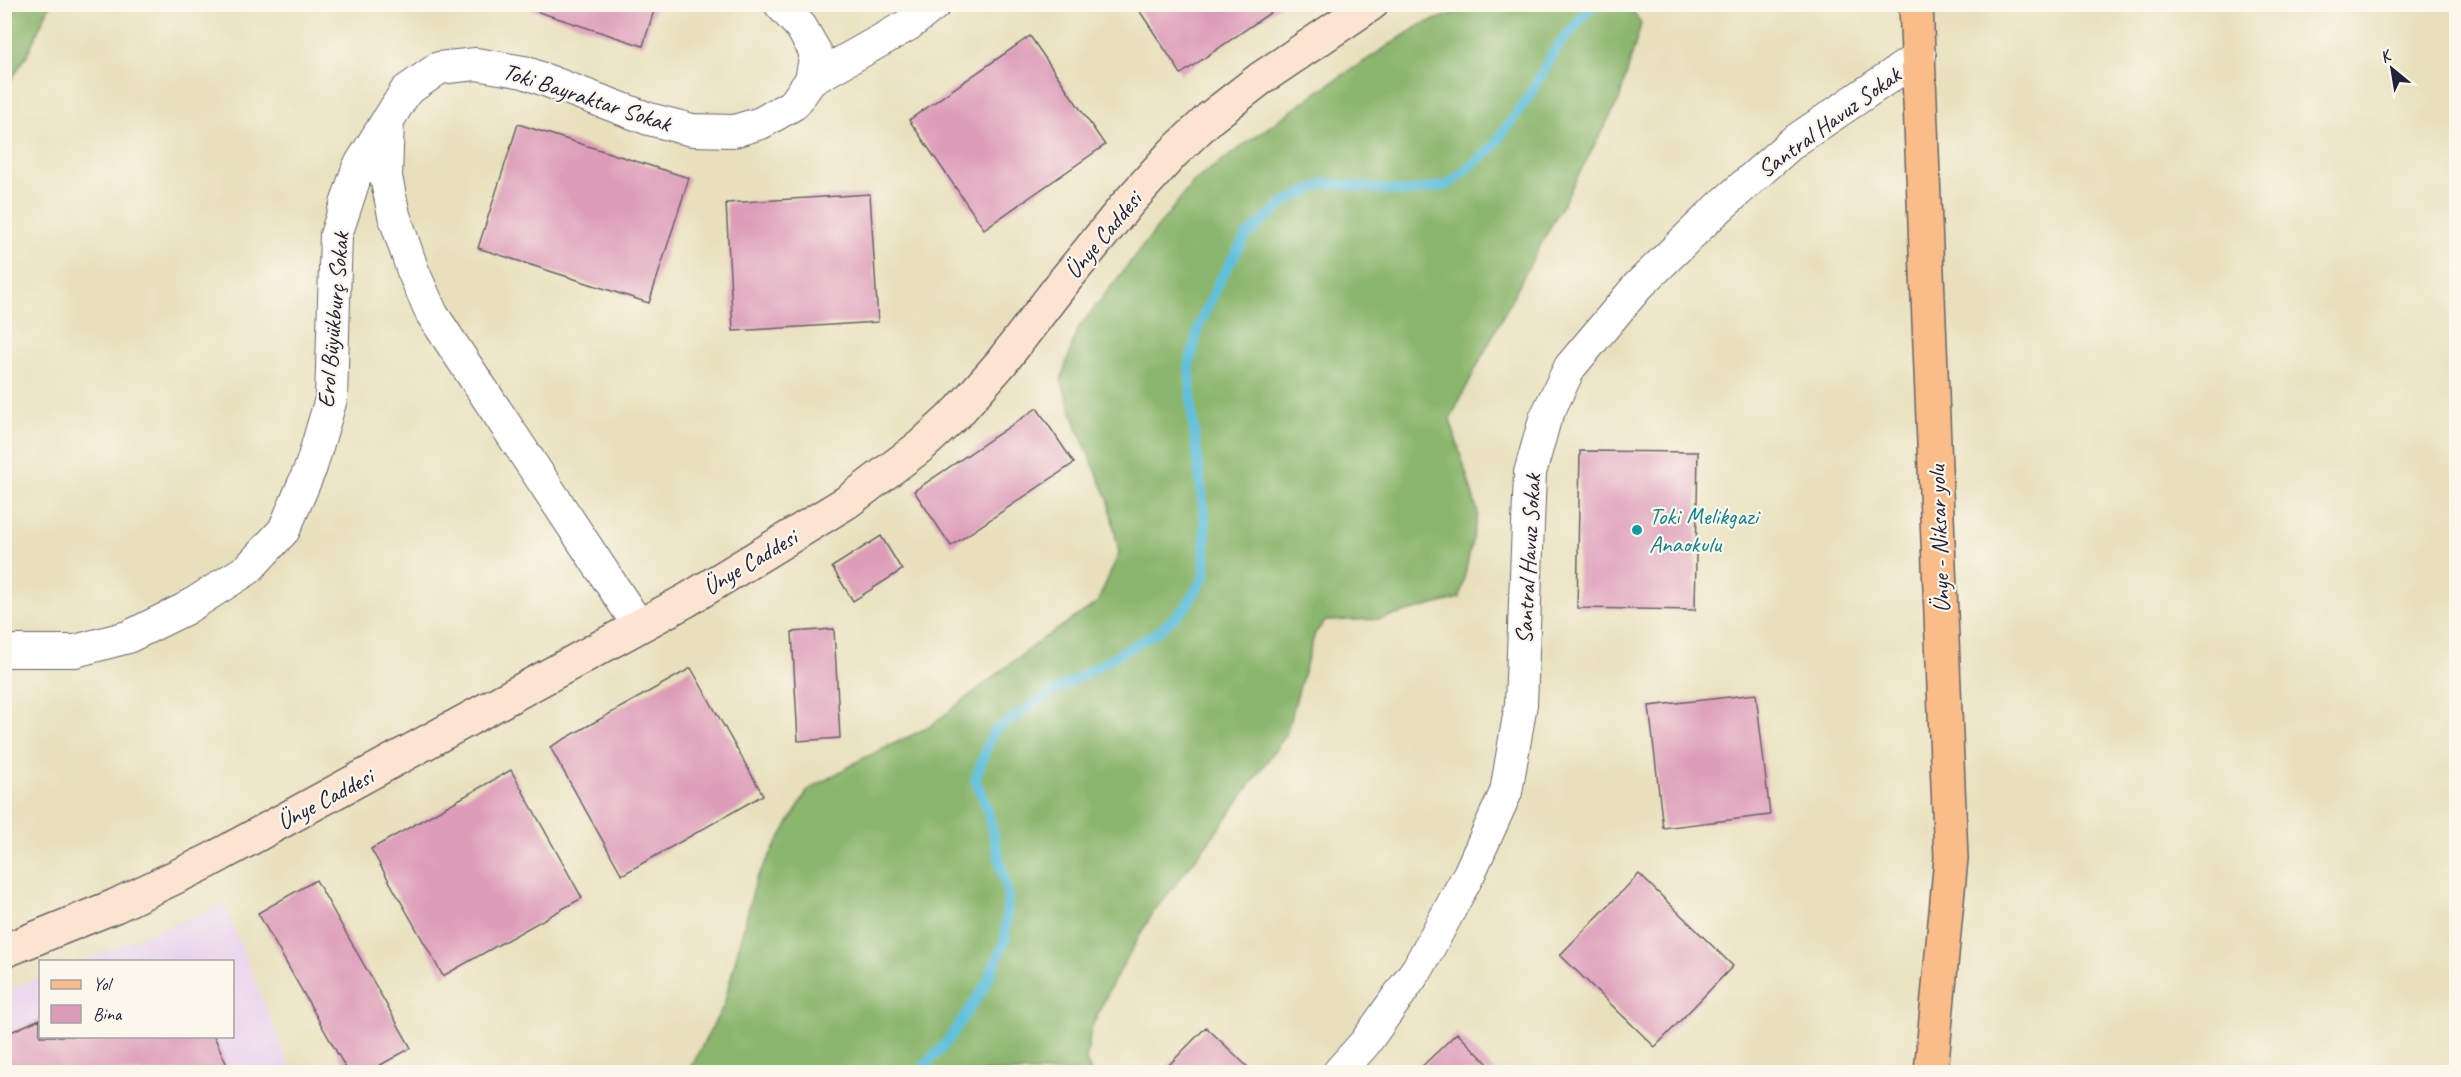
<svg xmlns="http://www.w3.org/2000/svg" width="2461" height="1077" font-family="Caveat,sans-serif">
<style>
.built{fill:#e8d2ee}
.forest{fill:#8bb66d;stroke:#566c54;stroke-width:1.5}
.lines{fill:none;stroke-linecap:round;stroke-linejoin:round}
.stream{stroke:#5ebfdd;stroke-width:10}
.building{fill:#dd9cb8}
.minor-casing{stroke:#676468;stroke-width:34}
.secondary-casing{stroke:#676468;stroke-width:36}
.primary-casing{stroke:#676468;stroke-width:36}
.minor{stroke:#fff;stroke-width:32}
.secondary{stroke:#fce5d0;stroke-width:33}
.primary{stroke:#f8bd89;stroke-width:33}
.culture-dot{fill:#0f9aa8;stroke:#fbf7ec;stroke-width:2}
.labels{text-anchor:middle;stroke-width:4.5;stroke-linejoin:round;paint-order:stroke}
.street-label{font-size:24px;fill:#22223b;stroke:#fbf7ec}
.culture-label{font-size:24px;fill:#0d838f;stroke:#fbf7ec;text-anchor:start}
</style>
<rect width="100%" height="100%" fill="#fbf7ec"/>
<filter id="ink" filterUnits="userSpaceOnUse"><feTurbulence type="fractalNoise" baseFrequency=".0167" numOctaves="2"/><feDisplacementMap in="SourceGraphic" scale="12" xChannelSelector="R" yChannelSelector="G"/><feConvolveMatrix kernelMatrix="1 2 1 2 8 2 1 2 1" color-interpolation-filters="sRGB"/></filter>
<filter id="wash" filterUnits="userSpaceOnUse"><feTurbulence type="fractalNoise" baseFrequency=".008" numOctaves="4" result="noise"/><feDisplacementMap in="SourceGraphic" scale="24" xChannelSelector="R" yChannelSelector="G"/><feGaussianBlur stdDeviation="1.35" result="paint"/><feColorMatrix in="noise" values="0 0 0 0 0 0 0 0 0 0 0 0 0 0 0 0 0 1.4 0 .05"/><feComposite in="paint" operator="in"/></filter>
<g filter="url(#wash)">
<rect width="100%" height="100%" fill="#e8e0bc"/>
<!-- built -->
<path class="built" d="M224,904L292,1072H5V991L40,977V1036H232V962L80,961Z"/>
<!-- forest -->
<path class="forest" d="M5,4L50,5L26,57L5,89Z
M1478,5H1630L1641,24L1619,100L1521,281L1450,419L1478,513L1460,598L1381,619L1326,621L1315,633L1286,735L1220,827L1152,914L1110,988L1091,1029L1086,1061L1091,1072H688L724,1005L756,879L808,790L862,759L929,727L1041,640L1097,603L1119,553L1108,499L1078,430L1061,380L1077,330L1194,181L1320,90L1420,25Z"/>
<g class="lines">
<!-- stream -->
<path class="stream" d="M919,1072L947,1042L985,986L1005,940L1008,895L988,811L975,779L993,732L1036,702L1159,631L1185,608L1205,576V521L1192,413L1189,365L1200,323L1220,280L1245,237L1285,202L1325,183L1408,192L1447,185L1491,149L1528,98L1556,48L1594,4"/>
</g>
<g id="blocks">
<!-- building -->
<path class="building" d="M514,4H656L643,46Z
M1135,4H1283L1181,74Z
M1030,36L1105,145L984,229L909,120Z
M518,124L689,178L649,303L478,248Z
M870,194L878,322L733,331L726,203Z
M1037,408L1074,463L951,546L914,491Z
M1580,451L1698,452L1695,610L1577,608Z
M881,536L902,570L853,601L832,567Z
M834,629L840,738L798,741L792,632Z
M691,668L763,795L622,875L550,747Z
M1756,694L1770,815L1663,828L1649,706Z
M511,770L582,898L443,976L371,849Z
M1639,874L1733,966L1655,1047L1560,955Z
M316,880L411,1048L368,1072H348L258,913Z
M40,1019V1036H214L230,1072H4V1035Z
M1206,1027L1253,1072H1162Z
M1457,1033L1496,1072H1416Z"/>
</g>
</g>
<g filter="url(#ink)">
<use href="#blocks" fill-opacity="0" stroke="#676468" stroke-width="1.5"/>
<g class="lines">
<defs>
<path id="minor" d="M811,80L908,25L935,4
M639,626L432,314L413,271L394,215L386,177L388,120L406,91L439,68L476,64L524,72L649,119L692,130L734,131L761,123L794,104L811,80L816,53L801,27L780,4
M4,651H75L128,637L185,609L248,569L284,530L311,467L331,399L336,235L358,168L387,121
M1339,1072L1365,1043L1418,968L1469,874L1506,792L1521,704L1530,473L1545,419L1570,367L1638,286L1712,214L1793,142L1920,56"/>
<path id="secondary" d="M4,951L115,906L209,861L687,600L847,502L921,446L959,411L1001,363L1065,280L1128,203L1173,153L1210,118L1260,79L1371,4"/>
<path id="primary" d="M1916,4L1951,858L1931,1072"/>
</defs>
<!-- minor casing -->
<use href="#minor" class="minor-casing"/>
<!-- secondary casing -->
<use href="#secondary" class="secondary-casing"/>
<!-- primary casing -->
<use href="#primary" class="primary-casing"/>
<!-- minor -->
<use href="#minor" class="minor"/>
<!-- secondary -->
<use href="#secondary" class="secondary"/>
<!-- primary -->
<use href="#primary" class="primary"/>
</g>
</g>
<!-- markers -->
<circle class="culture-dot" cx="1637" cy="530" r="6"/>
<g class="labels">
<!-- street labels -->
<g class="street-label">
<text transform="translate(587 97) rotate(18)" y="8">Toki Bayraktar Sokak</text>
<text transform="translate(1829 122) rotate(-36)" y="8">Santral Havuz Sokak</text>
<text transform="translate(1103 235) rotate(-50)" y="8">Ünye Caddesi</text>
<text transform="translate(333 320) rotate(-85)" y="8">Erol Büyükburç Sokak</text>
<text transform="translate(1939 539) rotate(-92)" y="8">Ünye - Niksar yolu</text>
<text transform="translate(1528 559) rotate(-87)" y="8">Santral Havuz Sokak</text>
<text transform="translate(750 562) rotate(-31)" y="8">Ünye Caddesi</text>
<text transform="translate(325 799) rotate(-28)" y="8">Ünye Caddesi</text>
</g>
<!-- culture labels -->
<g class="culture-label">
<text x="1649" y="524">Toki Melikgazi<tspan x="1649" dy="28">Anaokulu</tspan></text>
</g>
</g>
<!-- margin -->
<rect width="2461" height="1077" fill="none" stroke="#fbf7ec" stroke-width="24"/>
<!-- legend -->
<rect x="39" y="960" width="195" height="78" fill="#fbf7ec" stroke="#a4a2a5" stroke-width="1.5"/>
<rect x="51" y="980" width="30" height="9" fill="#f8bd89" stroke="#a4a2a5" stroke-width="1.5"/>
<text x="93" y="990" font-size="18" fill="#22223b">Yol</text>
<rect x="51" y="1005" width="30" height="18" fill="#dd9cb8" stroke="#a4a2a5" stroke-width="1.5"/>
<text x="93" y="1020" font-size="18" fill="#22223b">Bina</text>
<!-- north arrow -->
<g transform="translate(2392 69) rotate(330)" stroke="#fbf7ec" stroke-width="4.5" paint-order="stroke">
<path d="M0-4.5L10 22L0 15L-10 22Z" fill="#22223b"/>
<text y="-9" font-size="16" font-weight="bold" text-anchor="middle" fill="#22223b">K</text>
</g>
</svg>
